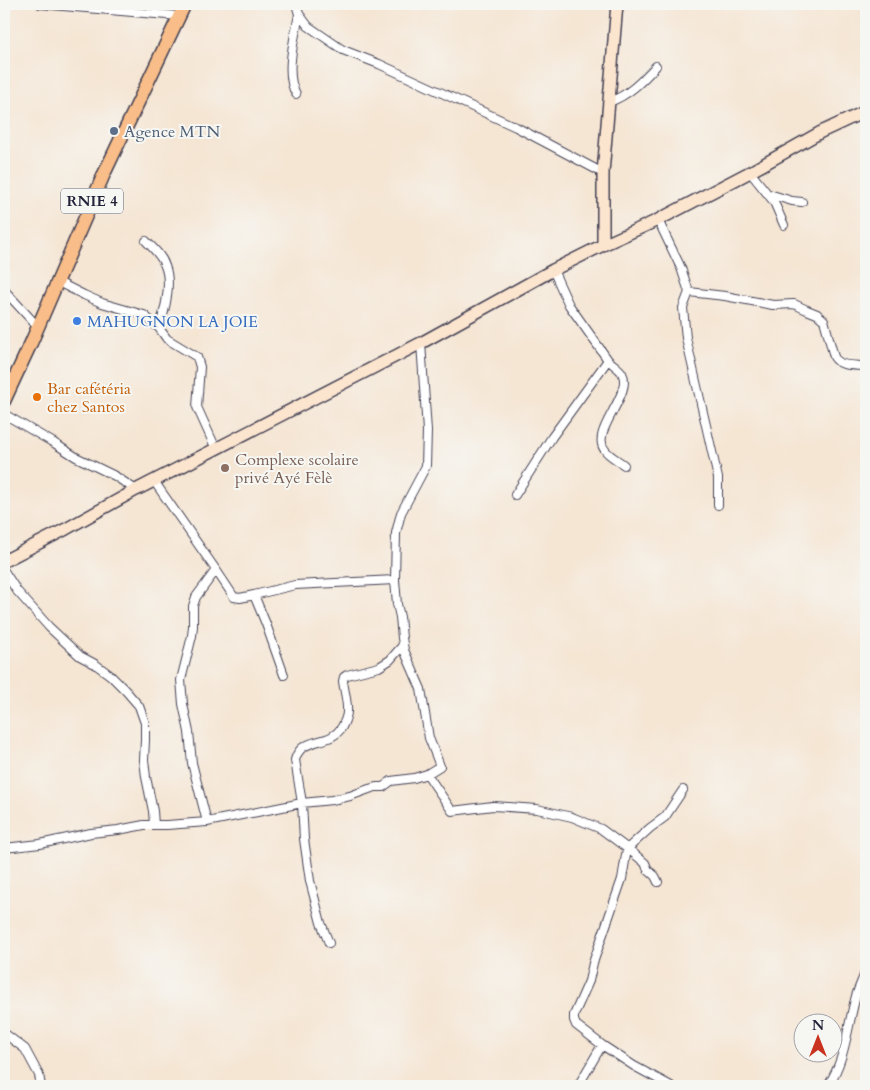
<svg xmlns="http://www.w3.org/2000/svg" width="870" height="1090" font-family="Cardo,serif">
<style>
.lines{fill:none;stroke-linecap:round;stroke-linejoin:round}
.street-casing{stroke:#423f52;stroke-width:10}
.secondary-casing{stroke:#423f52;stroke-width:14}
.primary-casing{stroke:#423f52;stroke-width:15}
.street{stroke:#fff;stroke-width:8}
.secondary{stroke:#fce5cf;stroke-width:11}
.primary{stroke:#f8bd88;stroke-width:12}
.service-dot{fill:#5c6f8a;stroke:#f6f6f2;stroke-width:2}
.shop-dot{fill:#3f7fe0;stroke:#f6f6f2;stroke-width:2}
.food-dot{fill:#e8710a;stroke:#f6f6f2;stroke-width:2}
.education-dot{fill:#8d6e63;stroke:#f6f6f2;stroke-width:2}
.labels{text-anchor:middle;stroke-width:4;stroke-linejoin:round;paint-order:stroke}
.shield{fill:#f6f6f2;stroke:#626272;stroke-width:1}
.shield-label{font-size:15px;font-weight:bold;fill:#22223b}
.service-label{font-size:16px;fill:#4e5e75;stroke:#f6f6f2;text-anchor:start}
.shop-label{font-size:16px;fill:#366cbe;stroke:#f6f6f2;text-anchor:start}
.food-label{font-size:16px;fill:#c56008;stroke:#f6f6f2;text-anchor:start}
.education-label{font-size:16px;fill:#785e54;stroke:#f6f6f2;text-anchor:start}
</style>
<rect width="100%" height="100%" fill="#f6f6f2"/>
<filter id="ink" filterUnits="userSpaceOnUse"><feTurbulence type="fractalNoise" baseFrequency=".02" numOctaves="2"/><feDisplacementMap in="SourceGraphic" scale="10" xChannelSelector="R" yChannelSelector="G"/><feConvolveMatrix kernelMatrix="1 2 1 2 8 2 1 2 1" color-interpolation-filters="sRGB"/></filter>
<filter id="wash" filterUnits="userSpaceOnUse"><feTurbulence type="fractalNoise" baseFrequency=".0096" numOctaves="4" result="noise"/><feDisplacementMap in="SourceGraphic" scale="20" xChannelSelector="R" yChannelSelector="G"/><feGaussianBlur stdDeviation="1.12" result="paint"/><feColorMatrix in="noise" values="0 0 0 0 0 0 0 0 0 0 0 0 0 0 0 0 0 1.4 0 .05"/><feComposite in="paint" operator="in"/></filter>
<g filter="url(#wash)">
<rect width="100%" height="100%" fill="#f5e5d3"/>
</g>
<g filter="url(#ink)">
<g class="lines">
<defs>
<path id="street" d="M40,4L179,16
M296,4L299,14L308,26L343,50L379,64L516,127L603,173
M296,94C284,73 295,37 299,14
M609,102C629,95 642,81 656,66
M750,172L774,202L784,225
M769,194L792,201L802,202
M658,220L681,268L689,292L683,308L686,338L718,478V505
M146,241C153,248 162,256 165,266C172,283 165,311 159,328
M58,282L84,295L102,303L144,315L159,328L167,339L197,357L200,367L197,407L216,449
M4,290L38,327
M689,292L725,296L773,305L794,304L807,310L817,314L824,320L834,357C840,367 853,365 865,366
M608,360C612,364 619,368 622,373C634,394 589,432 605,450C609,456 618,460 624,465
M4,414L54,443L76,457L115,476L136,490
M154,481L216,570L196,597L193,606V626L192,636L181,680L183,704L189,732L192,763L207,822
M515,495L552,437L608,360L569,305L553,270
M216,570L234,597L240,598L254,595L266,624L284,675
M4,571L17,591L49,627L80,656L95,664L110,675L126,691L139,706L145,723V740L144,760L146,777L153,811L154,825
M395,580L397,604L400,617L402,638L404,650L421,689L429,738L440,766L427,774
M254,595L295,585L395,580L396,533L401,513L426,466L427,431L421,343
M4,848L40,844L91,833L118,830L144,825H167L207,822L302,803L332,800L350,796L369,789L376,787H383L391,781L414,778L427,774L452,811L493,806L537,809L572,817L601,829L632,852L645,863L648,870L655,876L658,882
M329,943L321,923L310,881L304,839L302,803L295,760C296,756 298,752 301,749C313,738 331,744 342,727C344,723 347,717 347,712C348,703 344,690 343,681L344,677L347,675L379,667L390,660L403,645
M4,1033L25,1049L39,1075L41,1086
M602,1045L634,1066L671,1086
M578,1086L602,1045L576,1025L574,1020V1015L589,981L593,963L622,879L627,849L650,828L665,817L683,790
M828,1086C846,1058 847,1028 856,996C859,987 863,979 866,970"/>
<path id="secondary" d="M603,245V173L617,4
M4,561L66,529L136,490L421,343L553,270L603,245L658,220L750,172L821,132L866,111"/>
<path id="primary" d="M4,401L31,343L104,174L185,4"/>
</defs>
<!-- street casing -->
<use href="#street" class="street-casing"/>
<!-- secondary casing -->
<use href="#secondary" class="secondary-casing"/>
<!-- primary casing -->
<use href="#primary" class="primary-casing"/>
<!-- street -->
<use href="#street" class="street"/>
<!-- secondary -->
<use href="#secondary" class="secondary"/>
<!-- primary -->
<use href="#primary" class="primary"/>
</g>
</g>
<!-- markers -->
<circle class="service-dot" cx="114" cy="131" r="5"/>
<circle class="shop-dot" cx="77" cy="321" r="5"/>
<circle class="food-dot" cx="37" cy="397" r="5"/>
<circle class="education-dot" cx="225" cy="468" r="5"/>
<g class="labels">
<!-- shield labels -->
<rect class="shield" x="61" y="188.5" width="62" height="25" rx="4"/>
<g class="shield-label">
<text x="92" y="206">RNIE 4</text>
</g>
<!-- service labels -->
<g class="service-label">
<text x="124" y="137">Agence MTN</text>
</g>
<!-- shop labels -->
<g class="shop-label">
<text x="87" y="327">MAHUGNON LA JOIE</text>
</g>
<!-- food labels -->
<g class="food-label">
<text x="47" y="394">Bar cafétéria<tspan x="47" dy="18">chez Santos</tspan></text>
</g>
<!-- education labels -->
<g class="education-label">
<text x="235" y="465">Complexe scolaire<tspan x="235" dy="18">privé Ayé Fèlè</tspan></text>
</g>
</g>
<!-- margin -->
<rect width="870" height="1090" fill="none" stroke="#f6f6f2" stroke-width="20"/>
<!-- north arrow -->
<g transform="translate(818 1038)"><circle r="24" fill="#f6f6f2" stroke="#a1a1a9"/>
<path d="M0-4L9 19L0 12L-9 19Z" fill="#c8321e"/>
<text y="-8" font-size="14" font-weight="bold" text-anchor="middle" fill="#22223b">N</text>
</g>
</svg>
